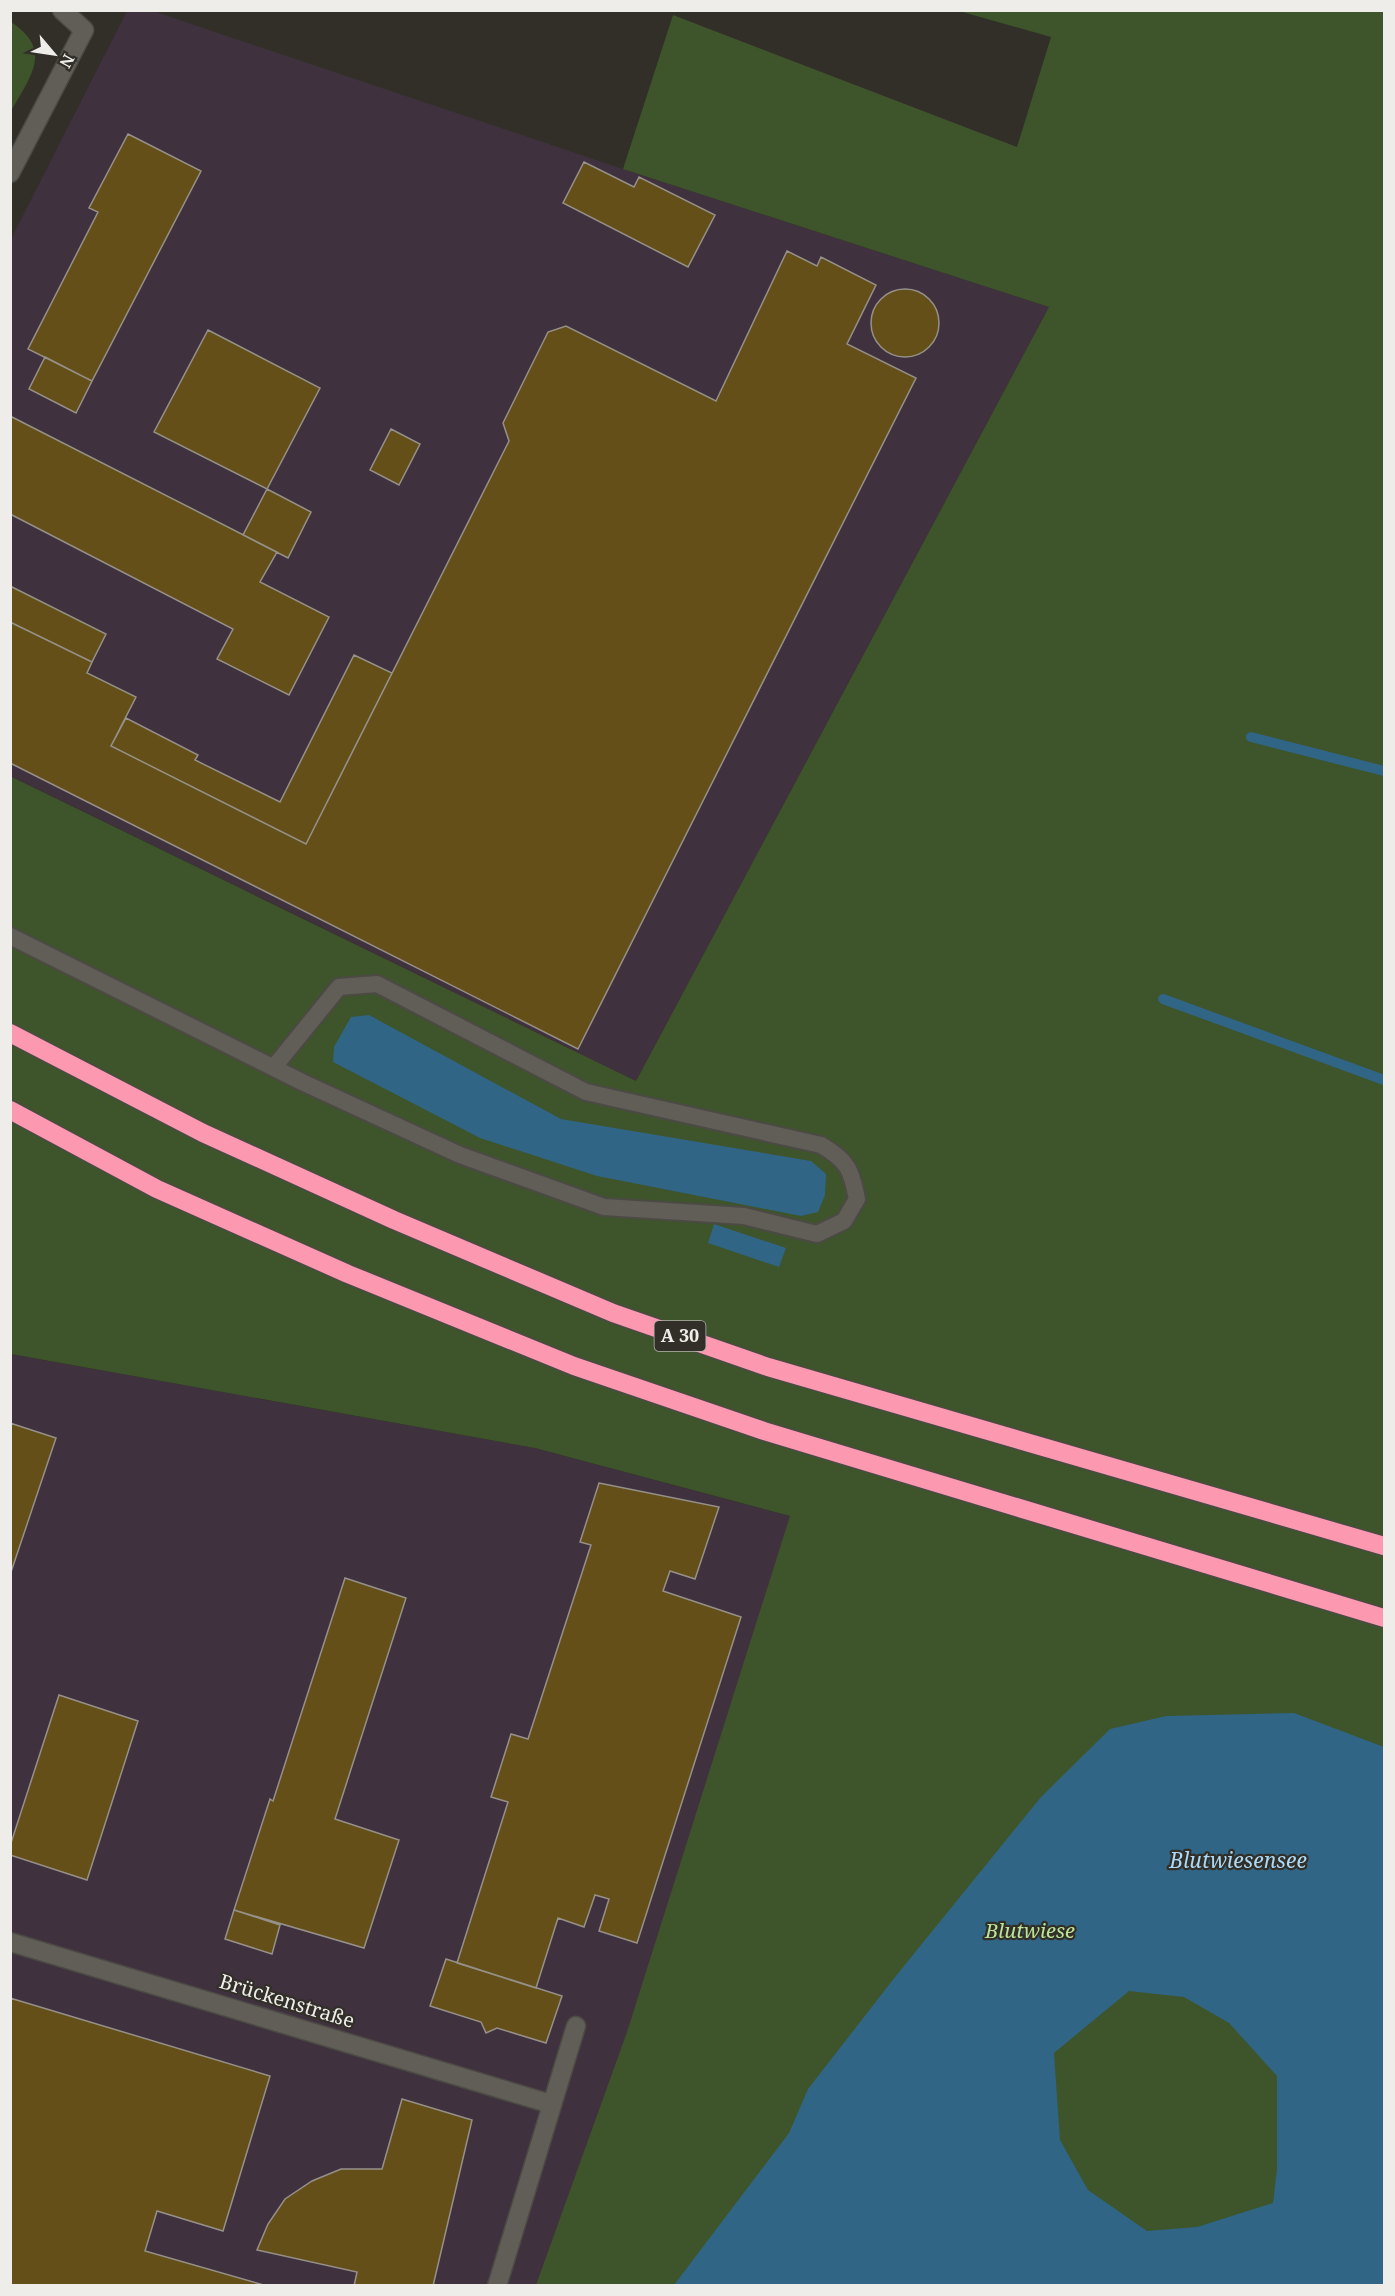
<svg xmlns="http://www.w3.org/2000/svg" width="1395" height="2296" font-family="'Noto Serif',serif">
<style>
.industrial{fill:#40313e}
.green{fill:#3e542a}
.water{fill:#306585;fill-rule:evenodd}
.lines{fill:none;stroke-linecap:round;stroke-linejoin:round}
.stream{stroke:#306585;stroke-width:10}
.building{fill:#654f18;stroke:#95918a;stroke-width:1.5}
.lane-casing{stroke:#4c4a45;stroke-width:20}
.street-casing{stroke:#4c4a45;stroke-width:21}
.highway-casing{stroke:#4c4a45;stroke-width:21}
.lane{stroke:#615e57;stroke-width:16}
.street{stroke:#615e57;stroke-width:18}
.highway{stroke:#fc98b0;stroke-width:18}
.labels{text-anchor:middle;stroke-width:4.5;stroke-linejoin:round;paint-order:stroke}
.shield{fill:#312f28;stroke:#b5b4af;stroke-width:1.5}
.shield-label{font-size:18px;font-weight:bold;fill:#eeede9}
.park-label{font-size:20px;font-style:italic;fill:#bce499;stroke:#312f28}
.street-label{font-size:20px;fill:#eeede9;stroke:#312f28}
.water-label{font-size:21px;font-style:italic;fill:#abd9f7;stroke:#312f28}
</style>
<rect width="100%" height="100%" fill="#312f28"/>
<!-- industrial -->
<path class="industrial" d="M127,11H153L623,169L1049,307L636,1081L11,776L10,241Z
M10,1354L535,1448L995,1571L635,2285H11Z"/>
<!-- green -->
<path class="green" d="M959,11H1384V2285H536L627,2032L790,1516L535,1448L11,1354L10,776L636,1081L1049,307L623,169L673,15L1017,147L1051,37Z
M11,22C54,50 30,77 11,111Z"/>
<!-- water -->
<path class="water" d="M369,1015L561,1119L811,1161L826,1174L825,1195L818,1212L801,1216L597,1176L480,1138L333,1062L334,1047L351,1017Z
M714,1224L786,1248L779,1267L708,1243Z
M1294,1713L1384,1747V2285H674L789,2133L808,2089L895,1977L1041,1797L1110,1729L1166,1716ZM1129,1991L1184,1997L1229,2023L1277,2076V2169L1273,2203L1197,2227L1147,2231L1088,2190L1060,2140L1054,2053Z"/>
<g class="lines">
<!-- stream -->
<path class="stream" d="M1251,737L1384,771
M1163,999L1384,1080"/>
</g>
<!-- building -->
<path class="building" d="M128,134L201,171L92,381L28,349L98,212L89,208Z
M584,162L634,187L639,177L715,215L688,267L563,203Z
M787,251L817,266L821,257L876,285L847,344L916,378L578,1049L10,763V622L92,662L87,673L136,697L111,746L306,844L507,445L509,441L503,423L548,332L566,326L716,401Z
M871 323a34 34 0 1 1 68 0a34 34 0 1 1-68 0Z
M208,330L320,388L267,489L154,432Z
M45,357L92,381L76,413L29,389Z
M10,416L277,552L260,582L329,617L289,695L217,659L233,629L10,514Z
M391,429L420,444L399,485L370,470Z
M267,489L311,512L288,558L243,535Z
M10,586L106,634L92,662L10,622Z
M354,655L392,673L306,844L111,746L126,718L198,755L195,760L280,802Z
M10,1423L56,1438L10,1575Z
M599,1483L719,1507L695,1579L670,1571L663,1591L741,1617L637,1943L599,1931L609,1899L595,1895L584,1927L558,1918L536,1988L457,1963L508,1802L491,1797L511,1734L528,1739L591,1545L580,1542Z
M345,1578L406,1598L335,1819L399,1840L364,1948L234,1910L270,1799L273,1801Z
M59,1695L138,1721L87,1880L10,1855V1846Z
M234,1910L280,1925L272,1954L225,1939Z
M446,1959L562,1996L546,2043L497,2028L486,2033L481,2022L430,2006Z
M10,1998L270,2076L223,2231L157,2211L145,2251L267,2286H10Z
M402,2099L472,2120L433,2286H354L357,2272L257,2250L268,2224L285,2199L312,2181L341,2169H382Z"/>
<g class="lines">
<defs>
<path id="lane" d="M10,936L302,1082L460,1155L604,1207L744,1216L817,1234L844,1221L857,1199C851,1169 848,1161 821,1145L586,1092L377,984L339,987L274,1067"/>
<path id="street" d="M10,173L84,30L62,10
M10,1942L551,2104
M497,2286L576,2026"/>
<path id="highway" d="M10,1033L203,1133L394,1220L613,1313L768,1367L1384,1546
M10,1110L157,1189L348,1274L574,1366L764,1431L1384,1618"/>
</defs>
<!-- lane casing -->
<use href="#lane" class="lane-casing"/>
<!-- street casing -->
<use href="#street" class="street-casing"/>
<!-- highway casing -->
<use href="#highway" class="highway-casing"/>
<!-- lane -->
<use href="#lane" class="lane"/>
<!-- street -->
<use href="#street" class="street"/>
<!-- highway -->
<use href="#highway" class="highway"/>
</g>
<g class="labels">
<!-- shield labels -->
<rect class="shield" x="654.5" y="1321" width="51" height="30" rx="4.5"/>
<g class="shield-label">
<text x="680" y="1342">A 30</text>
</g>
<!-- park labels -->
<g class="park-label">
<text x="1030" y="1938">Blutwiese</text>
</g>
<!-- street labels -->
<g class="street-label">
<text transform="translate(287 2001) rotate(17)" y="7">Brückenstraße</text>
</g>
<!-- water labels -->
<g class="water-label">
<text x="1238" y="1868">Blutwiesensee</text>
</g>
</g>
<!-- border -->
<rect width="1395" height="2296" fill="none" stroke="#eeede9" stroke-width="24"/>
<!-- north arrow -->
<g transform="translate(54 54) rotate(119)" stroke="#312f28" stroke-width="4.5" paint-order="stroke">
<path d="M0-4.5L10 22L0 15L-10 22Z" fill="#eeede9"/>
<text y="-9" font-size="16" font-weight="bold" text-anchor="middle" fill="#eeede9">N</text>
</g>
</svg>
